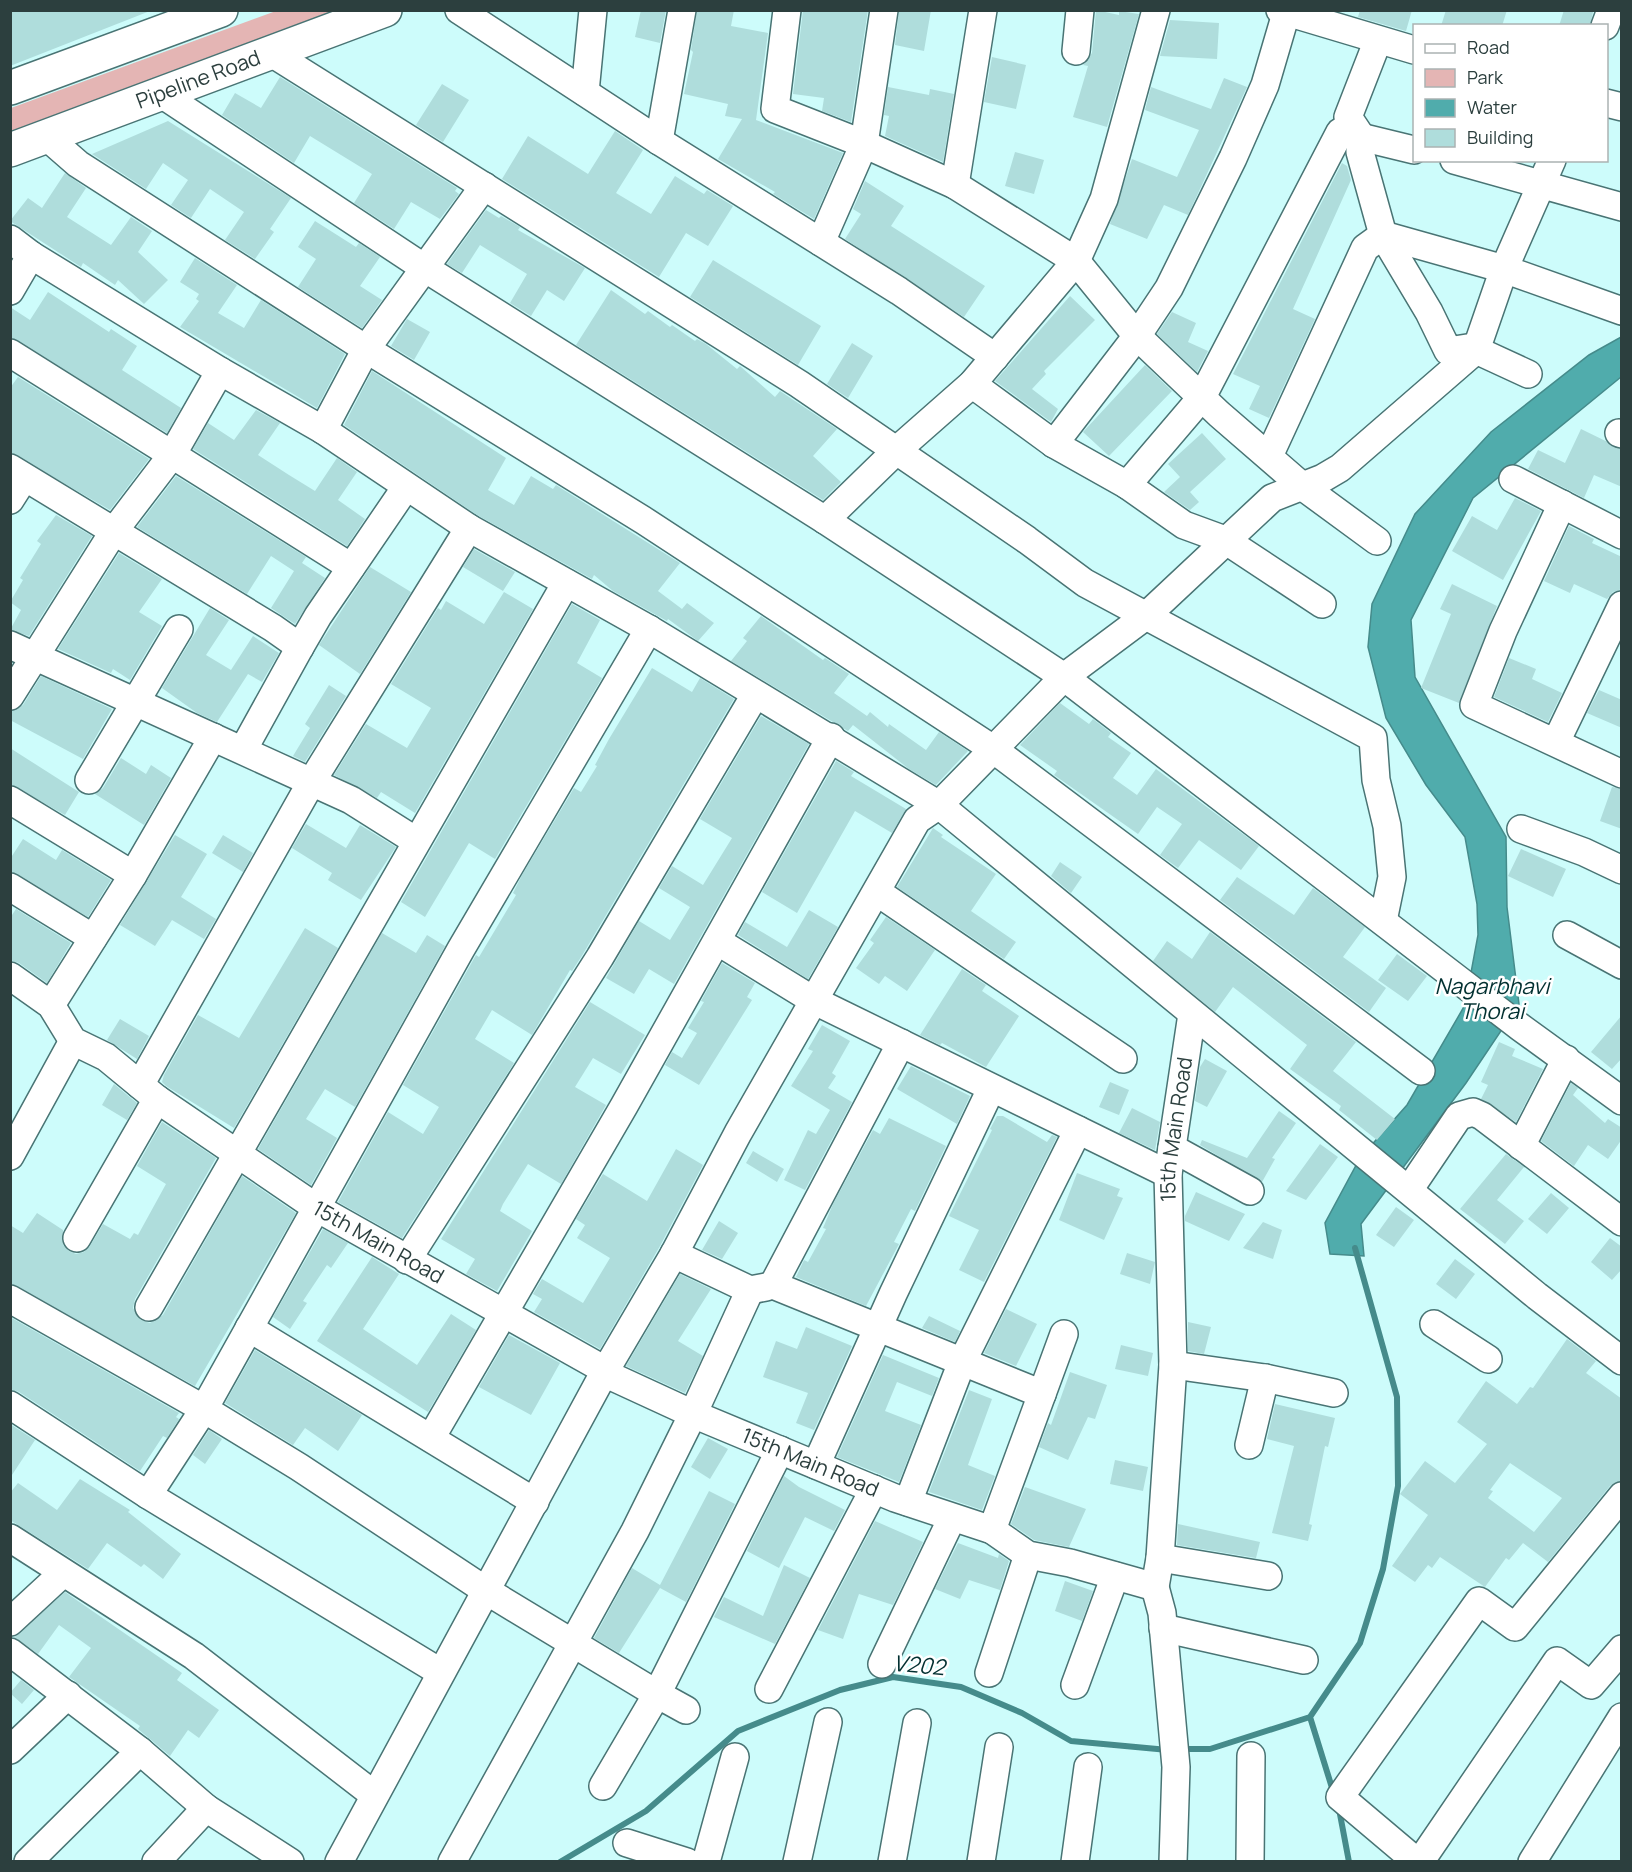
<svg xmlns="http://www.w3.org/2000/svg" width="1632" height="1872" font-family="Manrope,sans-serif">
<style>
.green{fill:#e4b5b4}
.water{fill:#50acac;stroke:#458b8b;stroke-width:1.5}
.lines{fill:none;stroke-linecap:round;stroke-linejoin:round}
.stream{stroke:#458b8b;stroke-width:6}
.building{fill:#afdddc;fill-rule:evenodd}
.minor-casing{stroke:#497474;stroke-width:30}
.major-casing{stroke:#497474;stroke-width:36}
.minor{stroke:#fff;stroke-width:27}
.major{stroke:#fff;stroke-width:33}
.labels{text-anchor:middle;stroke-width:5;stroke-linejoin:round;paint-order:stroke}
.street-label{font-size:21px;fill:#2c3f3e;stroke:#fff}
.water-label{font-size:22px;font-style:italic;fill:#023031;stroke:#fff}
</style>
<rect width="100%" height="100%" fill="#cdfcfb"/>
<!-- green -->
<path class="green" d="M276,11H358L11,139V108Z"/>
<!-- water -->
<path class="water" d="M1621,337V377L1473,498L1411,620L1415,677L1506,837L1507,907L1519,1004L1466,1083L1361,1224L1364,1256L1330,1254L1325,1223L1360,1158L1407,1105L1465,1005L1478,935L1477,904L1465,837L1426,785L1386,718L1368,647L1372,604L1415,514L1491,432L1589,355Z"/>
<g class="lines">
<!-- stream -->
<path class="stream" d="M1310,1717L1360,1643L1383,1569L1398,1486L1397,1397L1355,1248
M1310,1717L1333,1791
M1181,1749H1210L1310,1717
M1339,1809L1349,1862
M560,1862L646,1811L738,1731L840,1690L893,1677L961,1687L1022,1713L1071,1741L1168,1750"/>
</g>
<!-- building -->
<path class="building" d="M10,10H150V11L10,66Z
M641,10H666L660,43L635,37Z
M697,10H734L731,26L768,33L756,120L843,153L814,219L773,194L775,192L718,159L742,119L725,116L728,104L684,94L693,52L691,50Z
M803,10H868L851,122L822,111L824,98L793,94Z
M899,10H931L924,51L895,45Z
M1096,10L1119,15V11L1139,14L1107,127L1073,117L1088,66L1083,65L1092,53Z
M1360,10H1412L1406,31L1358,17Z
M1446,10H1507L1502,26H1441Z
M1564,10L1593,12L1590,26H1559Z
M1170,20L1219,23L1217,59L1160,56Z
M992,57L1026,65L1016,109L984,102Z
M280,77L457,188L455,191L459,194L440,219L411,202L394,229L354,203L372,174L310,136L294,163L222,115L235,93L261,108Z
M1224,78L1247,87L1188,215L1164,205L1147,239L1110,224L1132,159L1177,177L1199,130L1145,110L1151,87L1211,109Z
M442,84L469,100L443,142L416,125Z
M888,87L929,95L930,89L954,94L943,162L885,136L889,116L884,115Z
M168,121L291,198L270,229L274,232L255,259L225,240L244,212L210,189L191,218L171,205L188,180L163,163L146,189L92,154Z
M615,131L643,150L616,193L651,214L675,176L704,194L707,190L733,206L708,246L686,233L659,277L502,179L528,136L588,174Z
M1015,152L1044,160L1034,194L1005,186Z
M1342,163L1347,166L1351,180L1293,309L1315,319L1269,418L1249,409L1260,386L1233,374Z
M65,173L86,188L67,217L111,245L131,217L152,231L138,252L168,280L144,304L118,280L115,285L83,263L81,267L10,221L28,198L42,208Z
M865,181L904,206L891,226L985,286L964,317L845,239L861,214L853,209Z
M486,210L499,218L501,216L520,227L518,230L585,268L564,301L547,290L531,316L510,303L527,274L480,245L462,273L447,264Z
M315,221L356,247L359,243L380,257L360,286L382,300L362,328L298,287L316,259L298,247Z
M195,258L237,285L218,313L244,328L261,300L345,354L317,408L180,327L199,301L196,299L199,294L180,282Z
M713,260L821,326L798,365L690,297Z
M611,290L645,314L648,311L670,327L672,325L695,341L697,339L706,344L737,369L740,366L775,397L780,391L837,429L813,456L841,482L823,500L576,345Z
M48,292L109,332L111,329L137,346L122,370L181,408L167,433L10,337V307L30,320Z
M1070,296L1095,320L1044,371L1046,374L1032,389L1058,409L1051,422L995,381Z
M1172,312L1196,323L1188,342L1208,351L1197,372L1157,334Z
M407,319L430,332L414,360L391,346Z
M852,343L873,356L848,398L827,384Z
M1145,365L1172,391L1109,456L1083,432Z
M372,371L506,458L488,490L514,505L531,476L553,489L556,485L680,563L658,591L682,609L687,603L714,623L698,641L668,619L667,621L613,591L594,575L592,579L477,515L344,425Z
M18,377L149,459L110,510L10,452V388Z
M256,410L280,423L258,455L289,475L315,491L337,458L357,472L338,500L365,519L347,546L193,449L208,423L234,440Z
M1581,429L1622,449V487L1594,475L1584,498L1528,469L1538,450L1565,463Z
M1202,433L1226,459L1190,492L1199,502L1190,510L1164,492L1180,477L1168,464Z
M176,476L306,557L302,563L325,578L295,624L271,608L294,571L271,556L247,594L137,527Z
M1515,498L1541,511L1503,580L1452,551L1472,516L1497,530Z
M56,515L92,536L29,636L10,630L21,610L10,602L23,580L20,578L41,544L37,541Z
M1569,526L1594,539L1592,543L1622,557V589L1613,592L1607,599L1574,584L1570,593L1544,581Z
M474,549L515,572L503,591L463,567Z
M119,553L162,579L139,612L162,626L130,680L113,669L111,673L58,649Z
M370,567L411,592L360,674L319,645Z
M1452,584L1497,606L1459,703L1421,688L1451,614L1440,609Z
M504,592L533,609L415,813L381,792L377,798L334,775L366,724L407,748L431,708L391,684L438,608L441,610L446,601L484,624Z
M572,604L600,620L577,663L602,678L495,859L469,843L425,917L401,902Z
M210,608L229,620L206,655L231,670L253,636L279,653L262,682L248,674L217,722L197,713L162,688Z
M761,616L823,660L825,658L849,674L834,693L867,716L870,712L888,727L889,724L926,750L939,732L968,751L936,785L909,769L853,725L848,731L731,661L747,641L743,638Z
M1509,658L1536,669L1532,679L1562,693L1548,722L1494,697Z
M652,668L692,692L700,678L734,699L583,954L572,971L570,970L532,1035L492,1010L475,1039L514,1063L402,1238L338,1202L388,1112L423,1134L439,1107L403,1085L472,962L476,955L479,957L516,895L513,893L522,875L574,788L581,792L597,766L595,765L609,739Z
M41,676L112,709L83,759L10,720V712L23,705Z
M329,685L346,696L305,762L293,756L310,728L305,724Z
M1599,690L1622,700V728L1587,713Z
M1060,703L1089,724L1093,719L1111,733L1108,737L1131,753L1113,778L1137,795L1156,769L1259,846L1241,870L1199,840L1178,868L1160,855L1182,824L1157,807L1138,834L1054,775L1057,771L1020,745Z
M761,716L809,744L674,984L649,969L634,994L606,978L639,921L670,940L690,907L659,888L672,866L703,885L732,838L700,819Z
M10,748L79,792L65,815L10,784Z
M121,758L146,774L151,765L171,778L144,825L95,794L103,788Z
M836,761L854,772L851,776L906,809L892,833L855,811L797,913L762,892Z
M1612,787L1622,789V829L1600,821Z
M306,824L346,848L360,825L396,847L361,900L328,880L332,873L292,848Z
M933,828L943,835L941,837L996,874L971,911L1016,942L1004,959L897,887Z
M175,835L207,854L181,897L216,919L204,939L172,920L155,946L120,925Z
M223,835L253,853L243,872L212,853Z
M23,839L56,860L62,850L111,880L88,917L10,871V859Z
M1521,849L1566,869L1553,897L1508,876Z
M1060,862L1082,877L1071,893L1051,876Z
M1237,877L1294,915L1313,888L1365,927L1343,957L1386,988L1369,1012L1220,900Z
M16,909L71,943L47,983L19,963L10,960V918Z
M809,910L838,927L808,979L738,935L745,922L787,947Z
M886,917L935,950L907,991L885,976L879,984L856,968L874,943L870,940Z
M305,928L338,948L234,1128L166,1086L162,1082L164,1075L198,1015L239,1038Z
M1210,932L1356,1042L1333,1071L1395,1119L1377,1140L1339,1110L1341,1106L1290,1069L1307,1045L1233,987L1215,1012L1153,961L1167,941L1192,959Z
M382,933L416,953L427,935L445,946L355,1107L325,1089L306,1119L337,1138L311,1185L258,1149Z
M1397,954L1427,976L1408,1001L1378,980Z
M722,963L755,983L747,997L752,1000L699,1085L665,1065L672,1052L682,1058L697,1033L688,1028L704,1002L701,1001Z
M962,969L986,985L982,991L1019,1016L986,1067L942,1043L940,1045L920,1035Z
M590,1002L645,1035L621,1074L593,1058L575,1087L606,1105L561,1184L528,1164L503,1204L500,1211L532,1231L497,1291L466,1274L475,1259L441,1239Z
M1622,1015V1058L1612,1069L1591,1052Z
M120,1019L149,1036L137,1059L107,1040Z
M822,1025L850,1041L832,1073L836,1076L828,1088L852,1102L805,1190L784,1180L808,1130L816,1134L830,1110L791,1086L813,1051L808,1049Z
M1499,1042L1515,1049L1512,1056L1543,1069L1516,1122L1481,1099L1488,1085L1481,1082Z
M1205,1059L1227,1071L1207,1107L1195,1101L1200,1067Z
M911,1066L970,1096L957,1124L897,1089Z
M1110,1082L1129,1090L1119,1115L1099,1107Z
M1571,1083L1578,1088L1573,1095L1605,1123L1608,1119L1622,1128V1139L1608,1159L1588,1145L1574,1166L1541,1141Z
M114,1084L137,1103L127,1120L102,1105Z
M1132,1108L1160,1122L1155,1150L1119,1133Z
M1279,1111L1296,1123L1272,1158L1275,1159L1262,1182L1200,1145L1202,1140L1247,1158Z
M997,1116H1003L1047,1142L1052,1135L1057,1137L984,1282L959,1270L979,1230L949,1216L992,1130L990,1129Z
M889,1118L946,1146L915,1211L911,1209L894,1242L899,1244L866,1306L796,1277L804,1260L808,1262L826,1229L823,1228L833,1204L873,1130L880,1134Z
M162,1122L216,1158L135,1299L133,1308L141,1320L150,1323L163,1315L242,1176L296,1213L195,1386L10,1283V1225L23,1233L37,1213L63,1230V1245L69,1251L76,1254L84,1252L90,1246L103,1224L130,1239L134,1233L138,1235L166,1184L137,1166Z
M1320,1144L1338,1157L1306,1200L1286,1191Z
M676,1149L703,1165L660,1246L600,1349L534,1312L542,1299L533,1294L542,1279L583,1303L610,1258L577,1238L585,1225L576,1219L603,1174L647,1201Z
M753,1151L784,1169L777,1182L746,1163Z
M1506,1154L1524,1167L1497,1200L1524,1221L1505,1244L1460,1209Z
M1077,1173L1120,1189L1117,1196L1123,1198L1104,1240L1059,1220Z
M1196,1192L1245,1214L1229,1241L1185,1221V1216Z
M1551,1193L1569,1208L1547,1234L1528,1219Z
M1396,1207L1414,1220L1394,1247L1376,1235Z
M719,1221L738,1233L722,1259L702,1250Z
M1263,1222L1282,1230L1273,1259L1243,1248Z
M323,1229L348,1243L331,1268L327,1265L303,1301L307,1303L290,1329L273,1317Z
M1610,1238L1622,1247V1269L1612,1280L1591,1262Z
M1127,1253L1155,1262L1150,1284L1120,1274Z
M372,1257L399,1274L363,1329L417,1365L451,1314L476,1330L428,1412L317,1341Z
M1455,1259L1475,1274L1456,1299L1436,1284Z
M680,1274L711,1289L678,1341L703,1356L685,1393L626,1366Z
M1006,1309L1037,1324L1016,1366L984,1353Z
M929,1316L960,1331L955,1342L922,1328Z
M10,1317L179,1413L176,1417L179,1419L167,1438L163,1436L140,1471L19,1392L10,1389Z
M1188,1322L1211,1327L1204,1354L1188,1351Z
M806,1327L852,1346L814,1430L796,1423L808,1393L763,1377L776,1341L797,1349Z
M509,1335L560,1363L531,1415L479,1387Z
M1567,1339L1596,1361L1586,1373L1622,1399V1481L1610,1486L1548,1562L1523,1543L1509,1560L1506,1558L1485,1587L1440,1557L1432,1568L1428,1565L1415,1582L1392,1566L1428,1515L1400,1494L1425,1461L1455,1483L1487,1444L1457,1422L1486,1381L1517,1404L1530,1387L1533,1388ZM1510,1463L1562,1498L1534,1532L1488,1498L1493,1491L1490,1490Z
M1121,1345L1153,1353L1148,1376L1115,1369Z
M255,1350L362,1415L338,1451L305,1428L293,1445L225,1403Z
M883,1355L939,1378L932,1396L897,1382L885,1411L921,1425L899,1482L837,1457Z
M1070,1372L1107,1385L1095,1419L1088,1417L1068,1460L1039,1447L1048,1423L1051,1425Z
M969,1390L992,1399L968,1465L995,1476L982,1510L929,1492Z
M1275,1404L1335,1418L1328,1447L1325,1446L1309,1524L1312,1525L1308,1541L1272,1533L1294,1446L1267,1439Z
M10,1424L35,1440L10,1478Z
M209,1430L222,1439L205,1464L193,1455Z
M708,1438L728,1449L710,1479L691,1467Z
M1115,1460L1148,1467L1143,1491L1110,1484Z
M784,1476L799,1487L845,1510L834,1531L805,1517L779,1568L747,1551Z
M80,1479L130,1510L128,1512L181,1554L163,1579L144,1564L141,1567L107,1543L88,1569L10,1520V1493L18,1483L57,1510Z
M1025,1487L1086,1509L1069,1547L1034,1540L1011,1524Z
M709,1491L735,1504L686,1602L660,1588L619,1653L594,1638L632,1568L660,1585Z
M875,1521L923,1542L893,1605L859,1594L843,1639L818,1630Z
M1178,1524L1260,1542L1256,1558L1177,1545Z
M958,1543L998,1558L999,1554L1009,1561L1000,1590L969,1580L960,1599L935,1589Z
M784,1565L810,1578L775,1644L714,1617L724,1597L763,1616Z
M1065,1581L1093,1591L1082,1621L1055,1611Z
M65,1592L182,1673L177,1680L219,1710L199,1738L188,1730L170,1756L138,1729L140,1726L69,1677L91,1648L59,1625L38,1654L14,1637Z
M21,1680L34,1690L22,1704L10,1693Z"/>
<g class="lines">
<defs>
<g id="minor">
<path d="M459,10L659,141L899,291L995,357"/>
<path d="M787,10L775,109L864,144L955,185L1076,261L1137,336L1219,414L1302,486L1377,541"/>
<path d="M1280,10L1414,50"/>
<path d="M1605,26L1611,10"/>
<path d="M1076,51L1080,10"/>
<path d="M270,52L799,384L1027,540L1085,583L1373,738L1376,780L1387,826L1392,877L1383,921"/>
<path d="M585,92L593,10"/>
<path d="M160,93L423,267L825,520L1064,677L1520,1027L1622,1101"/>
<path d="M1606,103L1622,107"/>
<path d="M47,137L78,164L366,349L643,520L993,749L1421,1071"/>
<path d="M659,141L682,10"/>
<path d="M1454,160L1622,207"/>
<path d="M955,185L983,10"/>
<path d="M10,239L31,255L220,371L323,430L469,528L649,629L939,805L1537,1296L1622,1361"/>
<path d="M821,242L864,144L884,10"/>
<path d="M10,291L31,255"/>
<path d="M10,353L351,567"/>
<path d="M1528,374L1476,350L1504,269L1552,160"/>
<path d="M972,384L1054,444L1127,485L1184,525L1225,540L1322,604"/>
<path d="M323,430L366,349L484,186"/>
<path d="M1619,433L1622,434"/>
<path d="M1054,444L1137,336L1169,288L1233,158L1265,85L1287,10"/>
<path d="M1269,456L1365,248L1383,235L1504,269L1622,311"/>
<path d="M10,468L273,628L300,647L318,616L406,487"/>
<path d="M1513,479L1622,535"/>
<path d="M1127,485L1202,397L1340,132L1414,150"/>
<path d="M10,500L24,478"/>
<path d="M1562,504L1503,631L1474,705L1622,774"/>
<path d="M825,520L897,450L972,384L1076,261L1104,199L1156,10"/>
<path d="M10,645L351,800L416,841"/>
<path d="M10,696L114,531L172,455L220,371"/>
<path d="M1556,742L1622,605"/>
<path d="M243,750L300,647"/>
<path d="M89,780L179,629"/>
<path d="M10,800L133,875"/>
<path d="M1521,829L1584,852L1622,870"/>
<path d="M10,887L93,938"/>
<path d="M877,892L1123,1059"/>
<path d="M1567,935L1622,965"/>
<path d="M717,941L813,1000L1168,1174"/>
<path id="s1" d="M10,976L51,1005L73,1041L106,1057L157,1099L317,1208L596,1365L604,1373L693,1414L895,1498L992,1530L1028,1555L1070,1563L1155,1587L1160,1558L1173,1365L1168,1174L1192,1014"/>
<path d="M51,1005L133,875L213,737"/>
<path d="M901,1043L773,1285L1042,1394"/>
<path d="M140,1085L312,781L469,528"/>
<path d="M1521,1146L1566,1059"/>
<path d="M1172,1148L1250,1191"/>
<path d="M10,1156L73,1041"/>
<path d="M1409,1190L1459,1116L1473,1112L1482,1116L1622,1222"/>
<path d="M77,1238L157,1099"/>
<path d="M674,1254L750,1290L766,1287"/>
<path d="M407,1260L600,957L755,695"/>
<path d="M10,1299L204,1409L299,1467L485,1590L657,1694L780,1450"/>
<path d="M149,1307L566,583"/>
<path d="M1434,1324L1488,1359"/>
<path d="M249,1328L535,1502"/>
<path d="M1173,1365L1265,1378L1334,1393"/>
<path d="M10,1405L148,1495L440,1672"/>
<path d="M431,1438L624,1106L831,737"/>
<path d="M1249,1445L1265,1378"/>
<path d="M816,1465L893,1294L991,1089"/>
<path d="M148,1495L204,1409L461,949L649,629"/>
<path d="M908,1502L962,1362L1078,1130"/>
<path d="M992,1530L1064,1334"/>
<path d="M10,1538L194,1656L373,1794"/>
<path d="M1160,1558L1268,1576"/>
<path d="M1155,1587L1162,1613L1176,1767L1173,1862"/>
<path d="M10,1622L63,1573"/>
<path d="M1163,1628L1304,1660"/>
<path d="M10,1652L140,1751L206,1808L290,1862"/>
<path d="M882,1664L952,1518"/>
<path d="M989,1673L1028,1555"/>
<path d="M1075,1685L1115,1576"/>
<path d="M769,1689L874,1489"/>
<path d="M10,1750L68,1695"/>
<path d="M603,1786L657,1694L686,1710"/>
<path d="M627,1843L687,1862"/>
<path d="M28,1862L140,1751"/>
<path d="M156,1862L206,1808"/>
<path d="M339,1862L604,1373L674,1254L738,1133L917,820L939,805L1064,677L1147,615L1272,498L1323,478L1340,468L1476,350L1467,348L1448,351L1429,312L1383,235L1360,152V135L1348,117L1378,40"/>
<path d="M452,1862L635,1531L693,1414L750,1290"/>
<path d="M706,1862L735,1757"/>
<path d="M797,1862L828,1722"/>
<path d="M892,1862L917,1723"/>
<path d="M981,1862L999,1747"/>
<path d="M1075,1862L1088,1767"/>
<path d="M1250,1862L1251,1756"/>
<path d="M1417,1862L1340,1797L1479,1601L1515,1627L1622,1496"/>
<path d="M1420,1862L1557,1661L1591,1685L1622,1649"/>
<path d="M1532,1862L1622,1717"/>
</g>
<g id="major">
<path d="M10,88L221,10"/>
<path id="s2" d="M10,150L385,10"/>
</g>
</defs>
<!-- minor casing -->
<use href="#minor" class="minor-casing"/>
<!-- major casing -->
<use href="#major" class="major-casing"/>
<!-- minor -->
<use href="#minor" class="minor"/>
<!-- major -->
<use href="#major" class="major"/>
</g>
<g class="labels">
<!-- street labels -->
<g class="street-label">
<text dy="7" stroke="none"><textPath href="#s2" startOffset="201">Pipeline Road</textPath></text>
<text dy="7" stroke="none"><textPath href="#s1" startOffset="1773">15th Main Road</textPath></text>
<text dy="7" stroke="none"><textPath href="#s1" startOffset="459">15th Main Road</textPath></text>
<text dy="7" stroke="none"><textPath href="#s1" startOffset="945">15th Main Road</textPath></text>
</g>
<!-- water labels -->
<g class="water-label">
<text x="1492" y="994">Nagarbhavi<tspan x="1492" dy="25">Thorai</tspan></text>
<text transform="translate(919 1665) rotate(5)" y="8">V202</text>
</g>
</g>
<!-- border -->
<rect width="1632" height="1872" fill="none" stroke="#2c3f3e" stroke-width="24"/>
<!-- legend -->
<rect x="1413" y="24" width="195" height="138" fill="#ffffff" stroke="#abb2b2" stroke-width="1.5"/>
<rect x="1425" y="44" width="30" height="9" fill="#ffffff" stroke="#abb2b2" stroke-width="1.5"/>
<text x="1467" y="54" font-size="18" fill="#2c3f3e">Road</text>
<rect x="1425" y="69" width="30" height="18" fill="#e4b5b4" stroke="#abb2b2" stroke-width="1.5"/>
<text x="1467" y="84" font-size="18" fill="#2c3f3e">Park</text>
<rect x="1425" y="99" width="30" height="18" fill="#50acac" stroke="#abb2b2" stroke-width="1.5"/>
<text x="1467" y="114" font-size="18" fill="#2c3f3e">Water</text>
<rect x="1425" y="129" width="30" height="18" fill="#afdddc" stroke="#abb2b2" stroke-width="1.5"/>
<text x="1467" y="144" font-size="18" fill="#2c3f3e">Building</text>
</svg>
